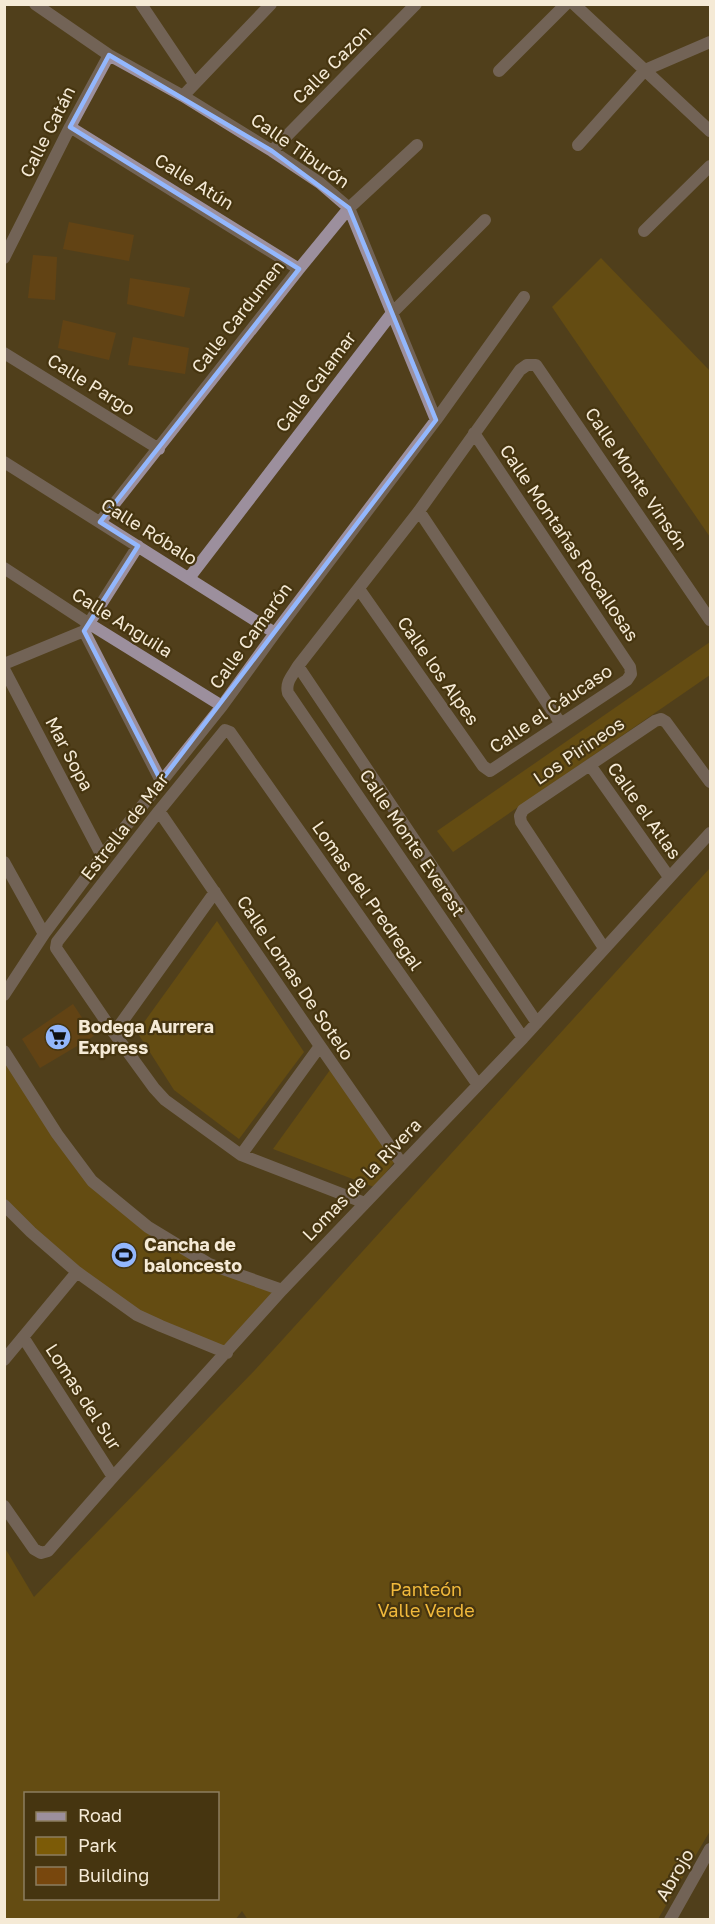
<svg xmlns="http://www.w3.org/2000/svg" width="715" height="1924" font-family="'Golos Text',sans-serif">
<style>
.green{fill:#7c5b07;fill-rule:evenodd}
.building{fill:#78470d}
.lines{fill:none;stroke-linecap:round;stroke-linejoin:round}
.minor{stroke:#9c8f9d;stroke-width:12}
.marked{fill:none;stroke:#93b7fd;stroke-width:4.5;stroke-linejoin:round}
.labels{text-anchor:middle;stroke-width:4.5;stroke-linejoin:round;paint-order:stroke}
.street-label{font-size:18px;fill:#f5ead6;stroke:#463510}
.poi-label{font-size:18px;font-weight:bold;fill:#f5ead6;stroke:#463510;text-anchor:start}
.park-label{font-size:18px;fill:#f1b93c;stroke:#463510}
</style>
<rect width="100%" height="100%" fill="#513f1b"/>
<!-- green -->
<path class="green" d="M601,258L710,371V537L552,307Z
M710,642V675L453,852L437,831Z
M710,868V1831L658,1919L248,1920L242,1911L235,1920L5,1919V1548L34,1597L255,1370ZM26,1794H218V1898H26Z
M217,921L304,1052L239,1139L174,1090L137,1032Z
M4,1051L92,1181L209,1264L282,1290L227,1353L137,1315L5,1204Z
M330,1070L396,1160L374,1187L273,1149Z"/>
<!-- building -->
<path class="building" d="M69,222L134,235L129,261L63,249Z
M33,255L57,257L55,300L28,298Z
M130,278L190,288L184,317L127,304Z
M63,320L116,333L109,360L58,348Z
M133,337L189,348L185,374L128,365Z
M73,1004L94,1036L40,1068L22,1039Z"/>
<g class="lines">
<!-- minor -->
<path class="minor" d="M35,4L109,55L183,96L272,151L320,183L349,208L436,420
M141,4L194,83
M574,4L710,131
M499,71L566,4
M183,96L271,4
M70,127L299,269
M578,145L645,70L710,42
M272,151L416,4
M644,231L710,166
M4,258L70,127L109,55
M4,353L159,449
M4,462L275,633
M419,511L561,724
M100,522L299,269L349,208L417,145
M4,568L88,623L222,706
M189,578L392,313L485,220
M359,589L483,766L490,771L627,680L631,674L630,667L474,433
M84,631L161,781
M4,664L84,631L138,546
M298,666L537,1023
M4,669L102,856
M590,765L669,877
M159,811L320,1046L402,1164
M4,862L44,934
M604,948L521,822L520,816L523,810L655,721L661,719L666,722L710,782
M4,995L44,934L102,856L222,706L275,633L436,420L524,297
M114,1033L215,892
M523,1038L288,693C285,682 293,675 298,666L419,511L520,370L527,365H536L710,620
M4,1051L57,1134L92,1181L148,1227L209,1264L282,1290
M241,1155L320,1046
M365,1203L241,1155L165,1100L154,1088L114,1033L56,948L57,942L159,811L225,730L230,732L478,1085
M4,1205L31,1232L77,1272L137,1315L161,1326L227,1353
M23,1337L113,1477
M4,1360L77,1272
M4,1506L34,1549L41,1553L48,1551L113,1477L282,1290L523,1038L710,833
M670,1920L710,1849"/>
</g>
<!-- marked area -->
<path d="M0 0H715V1924H0ZM109,55L272,151L349,208L436,420L161,781L84,631L138,546L100,522L299,269L70,127Z" fill="#513f1b" fill-opacity=".55" fill-rule="evenodd"/>
<path class="marked" d="M109,55L272,151L349,208L436,420L161,781L84,631L138,546L100,522L299,269L70,127Z"/>
<!-- icons -->
<defs>
<symbol id="supermarket-disc" viewBox="-11 -11 22 22"><circle r="9.5" fill="#93b7fd" stroke="#463510"/><path d="M-6-5.5h2.5l.6 2H6L4.5 2H-2.5L-4.4-4H-6ZM-1.5 3.2a1.3 1.3 0 1 0 .1 0ZM3 3.2a1.3 1.3 0 1 0 .1 0Z" fill="#111"/></symbol>
<symbol id="stadium-disc" viewBox="-11 -11 22 22"><circle r="9.5" fill="#93b7fd" stroke="#463510"/><path d="M0-5a6.5 5 0 1 0 0 10a6.5 5 0 1 0 0-10ZM-3.5-1.8h7v3.6h-7Z" fill="#111"/></symbol>
</defs>
<g fill-rule="evenodd">
<use href="#supermarket-disc" x="43" y="1022" width="30" height="30"/>
<use href="#stadium-disc" x="109" y="1240" width="30" height="30"/>
</g>
<g class="labels">
<!-- street labels -->
<g class="street-label">
<text transform="translate(332 65) rotate(-45)" y="6">Calle Cazon</text>
<text transform="translate(48 132) rotate(-63)" y="6">Calle Catán</text>
<text transform="translate(300 151) rotate(35)" y="6">Calle Tiburón</text>
<text transform="translate(194 182) rotate(32)" y="6">Calle Atún</text>
<text transform="translate(238 317) rotate(-52)" y="6">Calle Cardumen</text>
<text transform="translate(316 382) rotate(-53)" y="6">Calle Calamar</text>
<text transform="translate(91 385) rotate(32)" y="6">Calle Pargo</text>
<text transform="translate(636 479) rotate(56)" y="6">Calle Monte Vinsón</text>
<text transform="translate(149 532) rotate(32)" y="6">Calle Róbalo</text>
<text transform="translate(569 543) rotate(56)" y="6">Calle Montañas Rocallosas</text>
<text transform="translate(122 623) rotate(32)" y="6">Calle Anguila</text>
<text transform="translate(251 636) rotate(-54)" y="6">Calle Camarón</text>
<text transform="translate(438 671) rotate(55)" y="6">Calle los Alpes</text>
<text transform="translate(551 709) rotate(-34)" y="6">Calle el Cáucaso</text>
<text transform="translate(579 751) rotate(-34)" y="6">Los Pirineos</text>
<text transform="translate(69 754) rotate(62)" y="6">Mar Sopa</text>
<text transform="translate(644 811) rotate(55)" y="6">Calle el Atlas</text>
<text transform="translate(125 827) rotate(-52)" y="6">Estrella de Mar</text>
<text transform="translate(412 843) rotate(56)" y="6">Calle Monte Everest</text>
<text transform="translate(367 896) rotate(55)" y="6">Lomas del Predregal</text>
<text transform="translate(295 978) rotate(56)" y="6">Calle Lomas De Sotelo</text>
<text transform="translate(362 1180) rotate(-46)" y="6">Lomas de la Rivera</text>
<text transform="translate(83 1397) rotate(57)" y="6">Lomas del Sur</text>
<text transform="translate(675 1875) rotate(-60)" y="6">Abrojo</text>
</g>
<!-- poi labels -->
<g class="poi-label">
<text x="78" y="1033">Bodega Aurrera<tspan x="78" dy="21">Express</tspan></text>
<text x="144" y="1251">Cancha de<tspan x="144" dy="21">baloncesto</tspan></text>
</g>
<!-- park labels -->
<g class="park-label">
<text x="426" y="1596">Panteón<tspan x="426" dy="21">Valle Verde</tspan></text>
</g>
</g>
<!-- border -->
<rect width="715" height="1924" fill="none" stroke="#f5ead6" stroke-width="12"/>
<!-- legend -->
<rect x="24" y="1792" width="195" height="108" fill="#463510" stroke="#8c7d5f" stroke-width="1.5"/>
<rect x="36" y="1812" width="30" height="9" fill="#9c8f9d" stroke="#8c7d5f" stroke-width="1.5"/>
<text x="78" y="1822" font-size="18" fill="#f5ead6">Road</text>
<rect x="36" y="1837" width="30" height="18" fill="#7c5b07" stroke="#8c7d5f" stroke-width="1.5"/>
<text x="78" y="1852" font-size="18" fill="#f5ead6">Park</text>
<rect x="36" y="1867" width="30" height="18" fill="#78470d" stroke="#8c7d5f" stroke-width="1.5"/>
<text x="78" y="1882" font-size="18" fill="#f5ead6">Building</text>
</svg>
